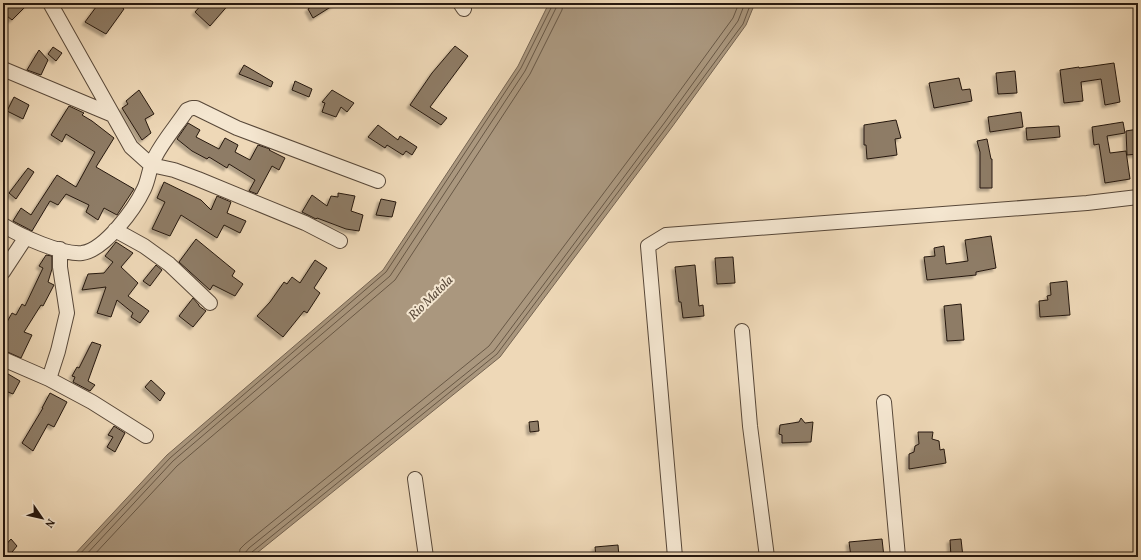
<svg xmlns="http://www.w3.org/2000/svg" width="1141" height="560" font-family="Vollkorn,serif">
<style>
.water{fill:#aa977e;stroke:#756452}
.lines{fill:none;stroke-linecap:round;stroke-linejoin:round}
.shore{stroke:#685846;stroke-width:1}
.building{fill:#8e7c66;stroke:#26180f;filter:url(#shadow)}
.minor-casing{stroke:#584839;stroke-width:16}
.minor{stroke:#f4e6d0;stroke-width:14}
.labels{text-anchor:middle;stroke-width:4;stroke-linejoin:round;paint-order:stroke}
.water-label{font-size:13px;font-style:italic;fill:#5b4b3b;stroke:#f4e6d0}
</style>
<defs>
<filter id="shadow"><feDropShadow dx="-3" dy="3" stdDeviation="1" flood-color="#0004"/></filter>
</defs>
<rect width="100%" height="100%" fill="#eed8b7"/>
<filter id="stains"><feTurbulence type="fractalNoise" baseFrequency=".005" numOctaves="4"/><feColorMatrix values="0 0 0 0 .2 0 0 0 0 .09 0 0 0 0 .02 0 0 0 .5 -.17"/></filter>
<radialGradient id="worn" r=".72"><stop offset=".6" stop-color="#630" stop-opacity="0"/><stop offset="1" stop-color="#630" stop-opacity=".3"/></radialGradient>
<!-- water -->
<path class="water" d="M549,3H755L746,25L672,127L500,357L252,557H72L167,455L383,270L518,66Z"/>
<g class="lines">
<!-- shore -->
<path class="shore" d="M77,557L170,458L386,272L521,68L552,6V3
M84,557L173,461L390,276L525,71L556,8L557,3
M92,557L177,466L395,280L530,74L562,10L563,3
M239,557L240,549L245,544L489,346L660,118L733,18L739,3
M245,557V553L249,548L494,351L665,122L738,21L745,3
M250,557L252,552L497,354L669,124L743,24L751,3"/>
</g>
<!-- building -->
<path class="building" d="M3,3H29L12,20L3,13Z
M99,3H117L124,9L106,34L85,22Z
M203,3H230L210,26L195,12Z
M310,3H337L313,18L308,9L312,6Z
M455,46L468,56L430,107L447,118L441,125L410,105L432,73Z
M53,47L62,53L56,61L48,54Z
M39,50L48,60L41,75L27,70Z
M1114,63L1120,102L1105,105L1101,79L1081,82L1083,101L1064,103L1060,70L1079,67V68Z
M244,65L273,82L271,87L239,74Z
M1015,71L1017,93L998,94L996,73Z
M959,78L962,90L970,89L972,101L934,108L929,83Z
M295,81L312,89L309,97L292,90Z
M139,90L154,114L145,119L151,133L142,140L122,108L128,104L126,101Z
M332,90L354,103L347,112L341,107L336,117L322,112L325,103L322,102Z
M14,97L29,105L23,119L7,111Z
M69,106L84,113L82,115L92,121L114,138L96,167L134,189L117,215L104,208L98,220L86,212L89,205L66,194L58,205L50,201L32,231L13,221L21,208L31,215L57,175L76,187L95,152L66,134L62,142L51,135Z
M1021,112L1023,127L990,132L988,117Z
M896,120L901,138L895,139L897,155L867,159L866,145H864V125Z
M1123,122L1125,133L1107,136L1110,153L1126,151L1130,179L1105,183L1099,144L1094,145L1092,127Z
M188,123L200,130L196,137L219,149L225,138L238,145L235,152L250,160L258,145L270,149L269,150L285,158L279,170L272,166L257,194L249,191L255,180L229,164L227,168L209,157L207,159L192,151L177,139Z
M378,125L398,140L400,136L417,147L412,155L406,151L403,155L387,145L385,148L368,137Z
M1059,126L1060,137L1027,140L1026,128Z
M1138,129V154L1127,155L1126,131Z
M987,139L991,159H992V188H980V152L977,141Z
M28,168L34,172L16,199L9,193Z
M164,182L201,200L211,210L217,196L231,202L227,213L246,221L240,233L224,225L217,238L181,215L170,236L152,229L165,202L157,198Z
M338,193L355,196L351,211L363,215L359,231L346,229L317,218L316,219L302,212L312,195L327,206L331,196L338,197Z
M381,199L396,202L392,217L376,215Z
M991,236L996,268L976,272V275L927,280L924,257L935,256L934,248L944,246L946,264L968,261L965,240Z
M196,239L235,271L232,276L243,284L235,296L213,285L210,290L179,262Z
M116,242L133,253L121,267L138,283L128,296L149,311L140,323L131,317L133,313L117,300L111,317L97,313L106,287L82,290L88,274L104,273L113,262L105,256Z
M46,255L52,256V269L48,282L54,285L43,306L41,305L24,332L32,335L21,358L3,350V319L7,322L12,313L16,315L22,304L25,306L43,268L39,266Z
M733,257L735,283L717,284L715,258Z
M315,260L327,268L314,288L320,293L307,313L304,311L283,337L257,316L270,302L284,282L287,284L292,277L300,283Z
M156,265L162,270L150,286L143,281Z
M695,265L699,306L703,305L704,316L683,318L681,302H679L675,267Z
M1067,281L1070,315L1040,317L1039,301L1048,300L1047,296L1051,295L1050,283Z
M193,298L199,305V306L206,311L193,327L179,316Z
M961,304L964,340L947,341L944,306Z
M92,342L101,345L88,381L95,385L90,391L73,382L75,377L72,376L77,367L79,368Z
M3,371L20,381L13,394L3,390Z
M151,380L165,393L160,401L145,387Z
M50,393L67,402L54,427L48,424L33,451L22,443L43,408H42Z
M801,418L805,423L813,422L811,442L782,443V435L779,434L780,425L799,422Z
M538,421L539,431L530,432L529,422Z
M114,426L125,433L115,452L107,447L113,437L108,435Z
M918,432H933L932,439L939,441L940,450L944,449L946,463L909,469V454L914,452L915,446L919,444Z
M11,539L17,546L8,557H3V548Z
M882,539L884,557H851L849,542Z
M961,539L963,557H951L950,540Z
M618,545L619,557H596L595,547Z"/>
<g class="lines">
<defs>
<path id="minor" d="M50,3L131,147L151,165L174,170L198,179L305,223L340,241
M460,3L464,9
M3,69L113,115
M3,225C20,236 62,255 82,253C105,250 135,208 144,189C149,179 149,167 155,157C163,141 177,125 187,110L192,108H196L237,128L378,181
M115,230L144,246L169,264L210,303
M3,272L26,237
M742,331L750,426L767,557
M3,359L49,379L92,402L146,436
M49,379L58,351L67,313L60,267V249
M884,402L898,557
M415,479L426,557
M675,557L648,246L666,235L1087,203L1138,197"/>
</defs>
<!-- minor casing -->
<use href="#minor" class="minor-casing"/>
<!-- minor -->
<use href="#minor" class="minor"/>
</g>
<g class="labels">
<!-- water labels -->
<g class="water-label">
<text transform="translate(430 297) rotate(-45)" y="5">Rio Matola</text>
</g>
</g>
<!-- margin -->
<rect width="1141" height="560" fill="none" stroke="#eed8b7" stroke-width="16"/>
<rect x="4" y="4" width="1133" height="552" fill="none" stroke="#26180f" stroke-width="2"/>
<rect x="8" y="8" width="1125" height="544" fill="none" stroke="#26180f"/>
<!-- north arrow -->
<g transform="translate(42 518) rotate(124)" stroke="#f4e6d0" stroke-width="3" paint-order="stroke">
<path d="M0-3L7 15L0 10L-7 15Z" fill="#26180f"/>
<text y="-6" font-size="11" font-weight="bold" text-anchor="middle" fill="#26180f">N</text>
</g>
<rect width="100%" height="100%" filter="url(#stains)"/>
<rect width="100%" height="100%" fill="url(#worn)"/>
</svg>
